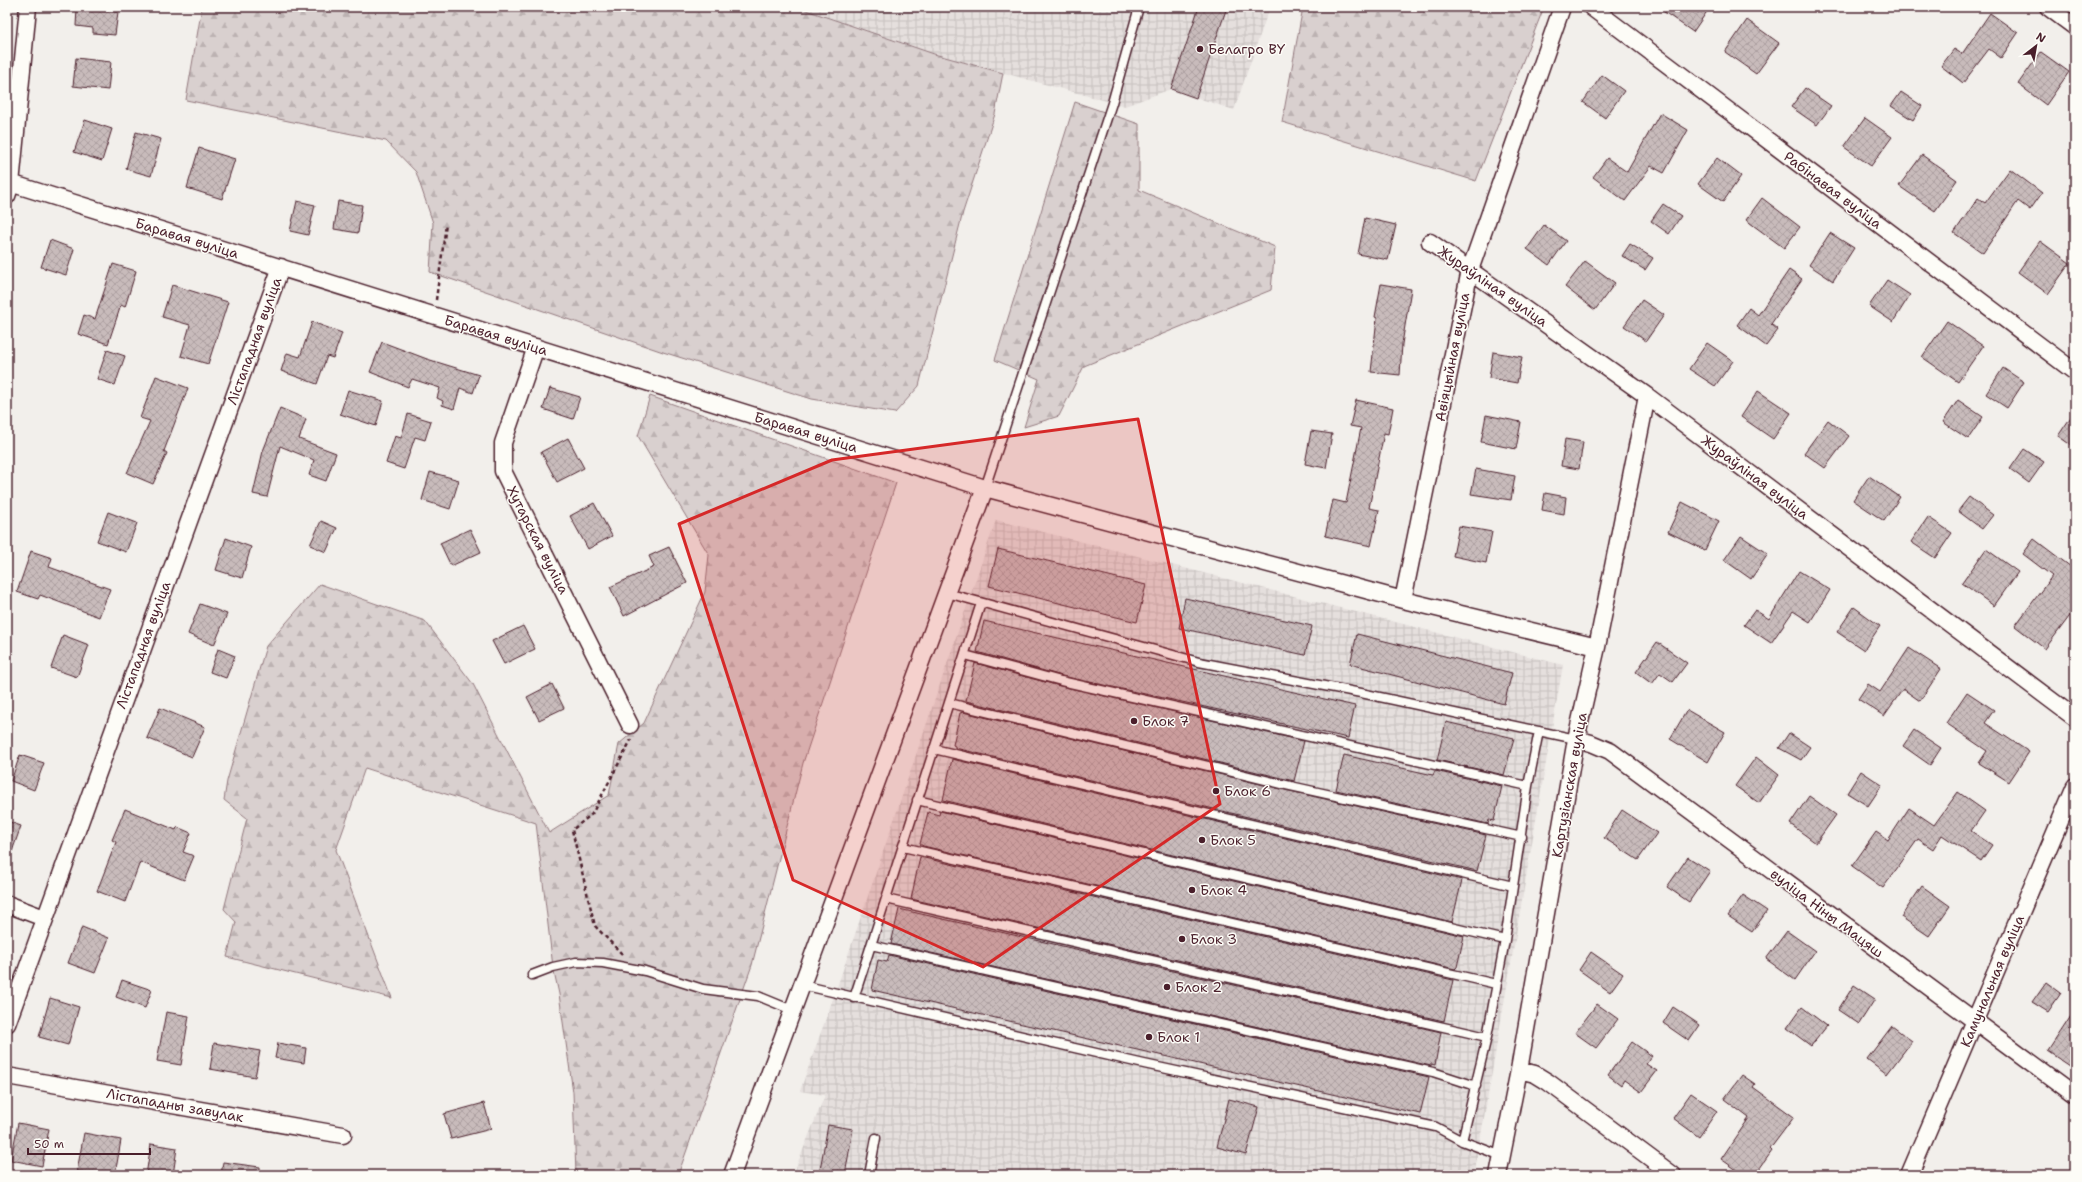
<svg xmlns="http://www.w3.org/2000/svg" width="2082" height="1182" font-family="'Shantell Sans',sans-serif">
<style>
.industrial{fill:url(#industrial-grid)}
.forest{fill:url(#forest-firs);stroke:#92787d}
.building{fill:url(#building-cross-hatch);stroke:#4a1f2b}
.lines{fill:none;stroke-linecap:round;stroke-linejoin:round}
.lane-casing{stroke:#4a1f2b;stroke-width:11}
.street-casing{stroke:#4a1f2b;stroke-width:19}
.path{stroke:#4a1f2b;stroke-width:2.5;stroke-dasharray:4 3;stroke-linecap:butt}
.lane{stroke:#fdfcf7;stroke-width:8}
.street{stroke:#fdfcf7;stroke-width:16}
.marked{fill:#d62828;fill-opacity:0.2;stroke:#d62828;stroke-width:3;stroke-linejoin:round}
.poi-dot{fill:#4a1f2b;stroke:#fdfcf7;stroke-width:1.5}
.labels{text-anchor:middle;stroke-width:3;stroke-linejoin:round;paint-order:stroke}
.poi-label{font-size:14px;fill:#4a1f2b;stroke:#fdfcf7;text-anchor:start}
.street-label{font-size:14px;fill:#4a1f2b;stroke:#fdfcf7}
</style>
<defs>
<pattern id="industrial-grid" width="8" height="8" patternUnits="userSpaceOnUse"><rect width="8" height="8" fill="#e5dfdd"/><path d="M0 4h8M4 0v8" fill="none" stroke="#c6bfbe"/></pattern>
<pattern id="forest-firs" width="22" height="20" patternUnits="userSpaceOnUse"><rect width="22" height="20" fill="#d9d0cf"/><path d="M5 1l3.5 6h-7zM16 11l3.5 6h-7z" fill="#bcb2b2"/></pattern>
<pattern id="building-cross-hatch" width="8" height="8" patternUnits="userSpaceOnUse"><rect width="8" height="8" fill="#c8bbbb"/><path d="M0 0l8 8M0 8l8-8" fill="none" stroke="#ada0a1"/></pattern>
</defs>
<rect width="100%" height="100%" fill="#f2efeb"/>
<filter id="ink" filterUnits="userSpaceOnUse"><feTurbulence type="fractalNoise" baseFrequency=".025" numOctaves="2"/><feDisplacementMap in="SourceGraphic" scale="8" xChannelSelector="R" yChannelSelector="G"/><feConvolveMatrix kernelMatrix="1 2 1 2 8 2 1 2 1" color-interpolation-filters="sRGB"/></filter>
<g filter="url(#ink)">
<!-- industrial -->
<path class="industrial" d="M797,7H1255L1268,12L1234,110L1171,89L1125,106L934,54Z
M996,520L1563,665L1474,1175H793L825,1095L800,1091L835,993Z"/>
<!-- forest -->
<path class="forest" d="M202,7H797L934,54L1003,73L995,114L963,212L919,386L895,413L812,399L663,352L430,272L433,223L416,172L386,141L186,100Z
M1303,7H1544L1476,181L1282,122Z
M1075,102L1139,124V190L1275,247L1271,290L1084,366L1059,416L1024,427L1039,379L995,360Z
M650,396L896,483L803,763L752,965L678,1175H576L573,1092L559,994L553,967L536,823L365,768L336,850L392,998L227,957L236,922L224,909L247,818L224,800L227,781L266,646L320,584L425,621L473,684L549,833L609,795L619,744L644,723L705,592L709,555L638,436Z"/>
<!-- building -->
<path class="building" d="M1199,7H1227L1196,98L1171,89Z
M1657,7H1710L1693,32Z
M77,8L118,12L115,35L93,33V28L76,26Z
M1990,13L2018,33L2001,58L1989,49L1963,83L1941,66L1954,49L1962,54Z
M1747,20L1779,43L1756,74L1725,52Z
M2041,52L2069,72L2046,105L2018,84Z
M76,58L111,62L108,90L73,86Z
M1602,75L1624,91L1605,118L1583,102Z
M1805,88L1831,106L1817,125L1791,107Z
M1901,92L1922,106L1913,120L1891,106Z
M1660,113L1688,130L1664,173L1651,166L1625,201L1593,177L1607,158L1627,172Z
M1865,118L1892,137L1871,166L1844,147Z
M85,120L112,129L102,161L74,152Z
M136,132L161,139L151,176L126,169Z
M199,148L235,159L222,199L187,188Z
M1922,155L1957,180L1935,211L1899,186Z
M1717,158L1741,176L1723,202L1698,184Z
M2010,169L2042,193L2030,210L2018,201L1983,253L1954,233L1978,198L1985,203Z
M1762,198L1800,227L1784,248L1746,220Z
M297,201L315,205L308,235L290,231Z
M338,201L362,205L358,233L334,229Z
M1663,204L1681,216L1669,234L1651,221Z
M1365,218L1396,225L1388,260L1358,254Z
M1544,225L1566,241L1549,265L1527,249Z
M1830,233L1854,248L1833,281L1809,265Z
M50,240L74,249L66,275L41,267Z
M2040,241L2070,263L2048,294L2018,272Z
M1630,244L1653,258L1645,270L1622,256Z
M1585,261L1615,283L1595,310L1565,287Z
M113,264L136,271L125,307L121,305L108,344L78,334L84,315L95,319Z
M1789,270L1802,279L1771,324L1778,330L1766,346L1737,325L1749,308L1758,315Z
M1887,280L1910,295L1893,322L1869,306Z
M1381,284L1411,289L1402,344L1400,375L1371,372L1377,318L1375,317Z
M172,285L228,302L208,364L181,356L190,325L162,317Z
M1642,300L1664,315L1646,341L1624,326Z
M1947,321L1983,346L1958,382L1922,357Z
M312,322L342,333L333,358L327,356L317,384L281,371L287,353L300,357Z
M382,342L427,359L479,375L473,393L460,388L454,409L442,405L443,401L437,398L440,388L412,379L408,387L370,372Z
M1707,343L1733,361L1715,386L1689,369Z
M107,350L125,356L115,385L97,379Z
M1493,352L1522,357L1517,383L1489,378Z
M2003,368L2024,382L2007,408L1986,394Z
M156,376L188,388L164,451L167,453L153,484L127,473L150,421L140,418Z
M550,388L580,397L573,419L543,409Z
M348,390L383,401L376,426L340,414Z
M1758,391L1791,413L1773,439L1741,417Z
M1356,400L1393,408L1388,434L1384,433L1369,508L1379,510L1371,546L1325,536L1333,500L1346,503L1361,428L1350,426Z
M1958,400L1983,417L1968,439L1943,422Z
M280,408L306,419L299,439L336,453L326,481L309,475L314,460L280,446L267,497L253,494L263,451Z
M2075,411V448L2058,436Z
M408,414L431,421L425,440L415,437L404,469L386,463L395,436L401,438Z
M1486,415L1521,422L1516,449L1481,442Z
M1828,420L1849,436L1825,468L1804,453Z
M1311,431L1332,434L1326,468L1305,464Z
M568,438L584,468L557,482L541,452Z
M1565,439L1583,442L1579,469L1561,466Z
M2024,449L2044,462L2029,483L2010,469Z
M1476,469L1515,476L1511,500L1471,494Z
M430,472L459,480L450,509L422,500Z
M1869,476L1900,497L1884,521L1853,500Z
M1545,493L1566,497L1564,514L1542,510Z
M1969,497L1993,515L1982,529L1958,511Z
M1682,502L1719,521L1705,550L1668,532Z
M594,503L612,536L588,549L570,516Z
M108,512L137,523L126,552L97,541Z
M1928,517L1952,533L1935,558L1911,542Z
M321,521L337,528L326,552L310,545Z
M1459,526L1492,532L1486,563L1453,556Z
M470,529L481,552L451,566L440,543Z
M1741,536L1768,554L1751,579L1724,560Z
M226,538L251,547L242,578L216,570Z
M2034,539L2075,570V609L2045,649L2015,626L2052,576L2023,554Z
M669,547L687,583L624,616L610,587L654,567L649,556Z
M998,549L1146,585L1137,622L989,586Z
M1986,549L2018,572L1994,606L1962,583Z
M31,551L52,558L49,567L110,589L99,617L40,595L38,599L17,592Z
M1799,571L1830,590L1810,622L1793,611L1771,643L1744,625L1755,610L1769,619Z
M1185,598L1312,626L1305,655L1179,628Z
M200,604L227,614L214,645L188,634Z
M1854,607L1880,626L1864,650L1837,632Z
M984,621L1355,706L1348,738L1062,676L977,652Z
M523,626L535,649L504,664L492,641Z
M1357,634L1512,673L1504,704L1350,664Z
M63,635L89,645L77,677L51,668Z
M1657,642L1687,663L1673,682L1660,673L1652,684L1636,672Z
M1909,648L1941,669L1920,701L1903,689L1884,716L1858,699L1868,684L1880,692Z
M218,649L235,656L226,678L210,672Z
M975,663L1060,686L1304,741L1294,781L966,701Z
M552,684L564,708L539,720L527,697Z
M1967,692L1994,710L1985,723L2029,752L2009,782L1979,763L1987,751L1946,723Z
M160,708L205,727L192,757L147,738Z
M1687,710L1725,732L1708,762L1670,739Z
M963,712L1285,790L1486,835L1477,871L955,748V746L953,745L960,713Z
M1446,722L1514,738L1504,775L1437,760Z
M1914,730L1941,748L1930,765L1903,746Z
M1789,733L1810,747L1801,760L1779,748Z
M20,755L44,763L34,790L11,781Z
M1344,755L1433,775L1435,771L1502,786L1494,821L1489,820L1488,824L1336,790Z
M1756,757L1779,775L1759,803L1735,786Z
M952,759L1462,880L1452,922L943,800Z
M1861,771L1882,785L1868,806L1847,793Z
M1958,792L1985,811L1971,831L1992,845L1981,861L1942,835L1933,849L1918,839L1883,888L1852,866L1876,832L1888,840L1909,808L1934,825Z
M1809,796L1836,815L1816,843L1790,824Z
M125,809L176,830L177,827L191,833L183,852L194,856L184,880L140,862L125,902L97,891L116,842L112,840Z
M1622,810L1657,833L1638,860L1604,838Z
M940,811L1464,936L1457,967L1455,969L923,846L920,844L928,812L939,815Z
M7,821L21,826L9,860H7Z
M920,857L1453,980L1444,1021L911,899Z
M1688,857L1710,871L1689,902L1667,887Z
M1922,886L1950,906L1929,936L1901,917Z
M1743,895L1767,911L1752,932L1728,916Z
M899,909L1441,1032L1435,1065L1431,1064V1066L891,944Z
M82,927L109,938L95,973L68,963Z
M1787,931L1815,951L1795,980L1766,959Z
M1591,952L1623,974L1610,992L1579,970Z
M889,955L1429,1077L1420,1114L872,990L878,960L887,962Z
M122,980L152,990L145,1008L116,997Z
M2046,982L2061,993L2048,1012L2032,1002Z
M1854,985L1875,999L1859,1024L1838,1010Z
M50,998L79,1007L68,1045L39,1037Z
M1597,1004L1618,1019L1596,1048L1575,1033Z
M1673,1007L1700,1025L1689,1041L1663,1023Z
M1802,1007L1827,1026L1811,1046L1787,1028Z
M2075,1010V1069L2048,1051Z
M166,1012L189,1016L181,1065L157,1061Z
M1892,1026L1912,1041L1887,1074L1867,1059Z
M1632,1042L1652,1056L1646,1064L1657,1071L1641,1092L1624,1080L1621,1085L1608,1075Z
M214,1043L260,1051L255,1077L210,1069Z
M278,1043L306,1048L304,1063L275,1058Z
M1742,1075L1755,1084L1753,1087L1794,1117L1770,1149L1772,1151L1755,1175H1744L1721,1159L1749,1118L1724,1099Z
M1691,1093L1717,1111L1699,1137L1673,1118Z
M1229,1099L1259,1107L1246,1155L1217,1147Z
M484,1103L491,1129L451,1139L444,1114Z
M18,1123L49,1129L42,1166L11,1160Z
M828,1125L853,1129L845,1175H819Z
M84,1133L121,1140L115,1175H97L77,1171Z
M151,1144L177,1148L173,1175H146Z
M223,1162L260,1167V1175H221Z"/>
<g class="lines">
<defs>
<path id="lane" d="M985,488L1112,103L1139,7
M947,593L1199,662L1361,693L1576,739
M965,655L1061,681L1528,786
M949,703L1286,785L1522,837
M934,749L1513,886
M917,800L1505,940
M903,847L1496,984
M886,899L1487,1037L1505,940L1528,786L1539,731
M871,945L1433,1072L1476,1086
M532,975L553,967L576,962L603,963L645,971L703,989L758,996L792,1010
M802,985L1144,1064L1436,1127L1462,1141L1502,1156
M854,998L981,603
M1462,1141L1487,1037
M869,1175L876,1138"/>
<path id="street" d="M1591,7L2075,372
M2048,7L2075,27
M7,182L985,488L1403,600L1597,647
M7,196L11,184L28,7
M1430,242L1647,396L2075,718
M536,347L503,443V471L630,725
M1403,600L1470,270L1562,7
M1576,739L1591,743L1610,751L2075,1095
M7,904L44,918
M7,1024L281,267
M1519,1070L1535,1074L1548,1082L1673,1175
M7,1076L343,1135
M732,1175L985,488
M1498,1175L1519,1070L1576,739L1597,647L1647,396
M1909,1175L2075,786"/>
</defs>
<!-- lane casing -->
<use href="#lane" class="lane-casing"/>
<!-- street casing -->
<use href="#street" class="street-casing"/>
<!-- path -->
<path class="path" d="M436,300L446,224
M622,954L595,926L572,830L592,814L631,740"/>
<!-- lane -->
<use href="#lane" class="lane"/>
<!-- street -->
<use href="#street" class="street"/>
</g>
</g>
<!-- marked area -->
<path class="marked" d="M1138,419L1220,804L983,967L793,880L679,524L832,460Z"/>
<!-- markers -->
<g class="poi-dot">
<circle cx="1200" cy="49" r="4"/>
<circle cx="1134" cy="721" r="4"/>
<circle cx="1216" cy="791" r="4"/>
<circle cx="1202" cy="840" r="4"/>
<circle cx="1192" cy="890" r="4"/>
<circle cx="1182" cy="939" r="4"/>
<circle cx="1167" cy="987" r="4"/>
<circle cx="1149" cy="1037" r="4"/>
</g>
<g class="labels">
<!-- poi labels -->
<g class="poi-label">
<text x="1208" y="54">Белагро BY</text>
<text x="1142" y="726">Блок 7</text>
<text x="1224" y="796">Блок 6</text>
<text x="1210" y="845">Блок 5</text>
<text x="1200" y="895">Блок 4</text>
<text x="1190" y="944">Блок 3</text>
<text x="1175" y="992">Блок 2</text>
<text x="1157" y="1042">Блок 1</text>
</g>
<!-- street labels -->
<g class="street-label">
<text transform="translate(1833 190) rotate(37)" y="5">Рабінавая вуліца</text>
<text transform="translate(187 238) rotate(17)" y="5">Баравая вуліца</text>
<text transform="translate(1493 286) rotate(35)" y="5">Жураўліная вуліца</text>
<text transform="translate(496 335) rotate(17)" y="5">Баравая вуліца</text>
<text transform="translate(254 341) rotate(-70)" y="5">Лістападная вуліца</text>
<text transform="translate(1452 357) rotate(-79)" y="5">Авіяцыйная вуліца</text>
<text transform="translate(806 432) rotate(17)" y="5">Баравая вуліца</text>
<text transform="translate(1755 477) rotate(37)" y="5">Жураўліная вуліца</text>
<text transform="translate(538 540) rotate(63)" y="5">Хутарская вуліца</text>
<text transform="translate(143 645) rotate(-70)" y="5">Лістападная вуліца</text>
<text transform="translate(1569 785) rotate(-80)" y="5">Картузіанская вуліца</text>
<text transform="translate(1827 913) rotate(37)" y="5">вуліца Ніны Мацяш</text>
<text transform="translate(1992 981) rotate(-67)" y="5">Камунальная вуліца</text>
<text transform="translate(175 1105) rotate(10)" y="5">Лістападны завулак</text>
</g>
</g>
<!-- margin -->
<rect width="2082" height="1182" fill="none" stroke="#fdfcf7" stroke-width="24"/>
<rect x="12" y="12" width="2058" height="1158" fill="none" stroke="#4a1f2b" stroke-width="1.5" filter="url(#ink)"/>
<!-- north arrow -->
<g transform="translate(2036 46) rotate(31)" stroke="#fdfcf7" stroke-width="3" paint-order="stroke">
<path d="M0-3L7 15L0 10L-7 15Z" fill="#4a1f2b"/>
<text y="-6" font-size="11" font-weight="bold" text-anchor="middle" fill="#4a1f2b">N</text>
</g>
<!-- scale -->
<path d="M28 1148v6h122v-6" fill="none" stroke="#4a1f2b" stroke-width="2"/>
<text x="34" y="1148" font-size="12" fill="#4a1f2b" stroke="#fdfcf7" stroke-width="3" paint-order="stroke">50 m</text>
</svg>
